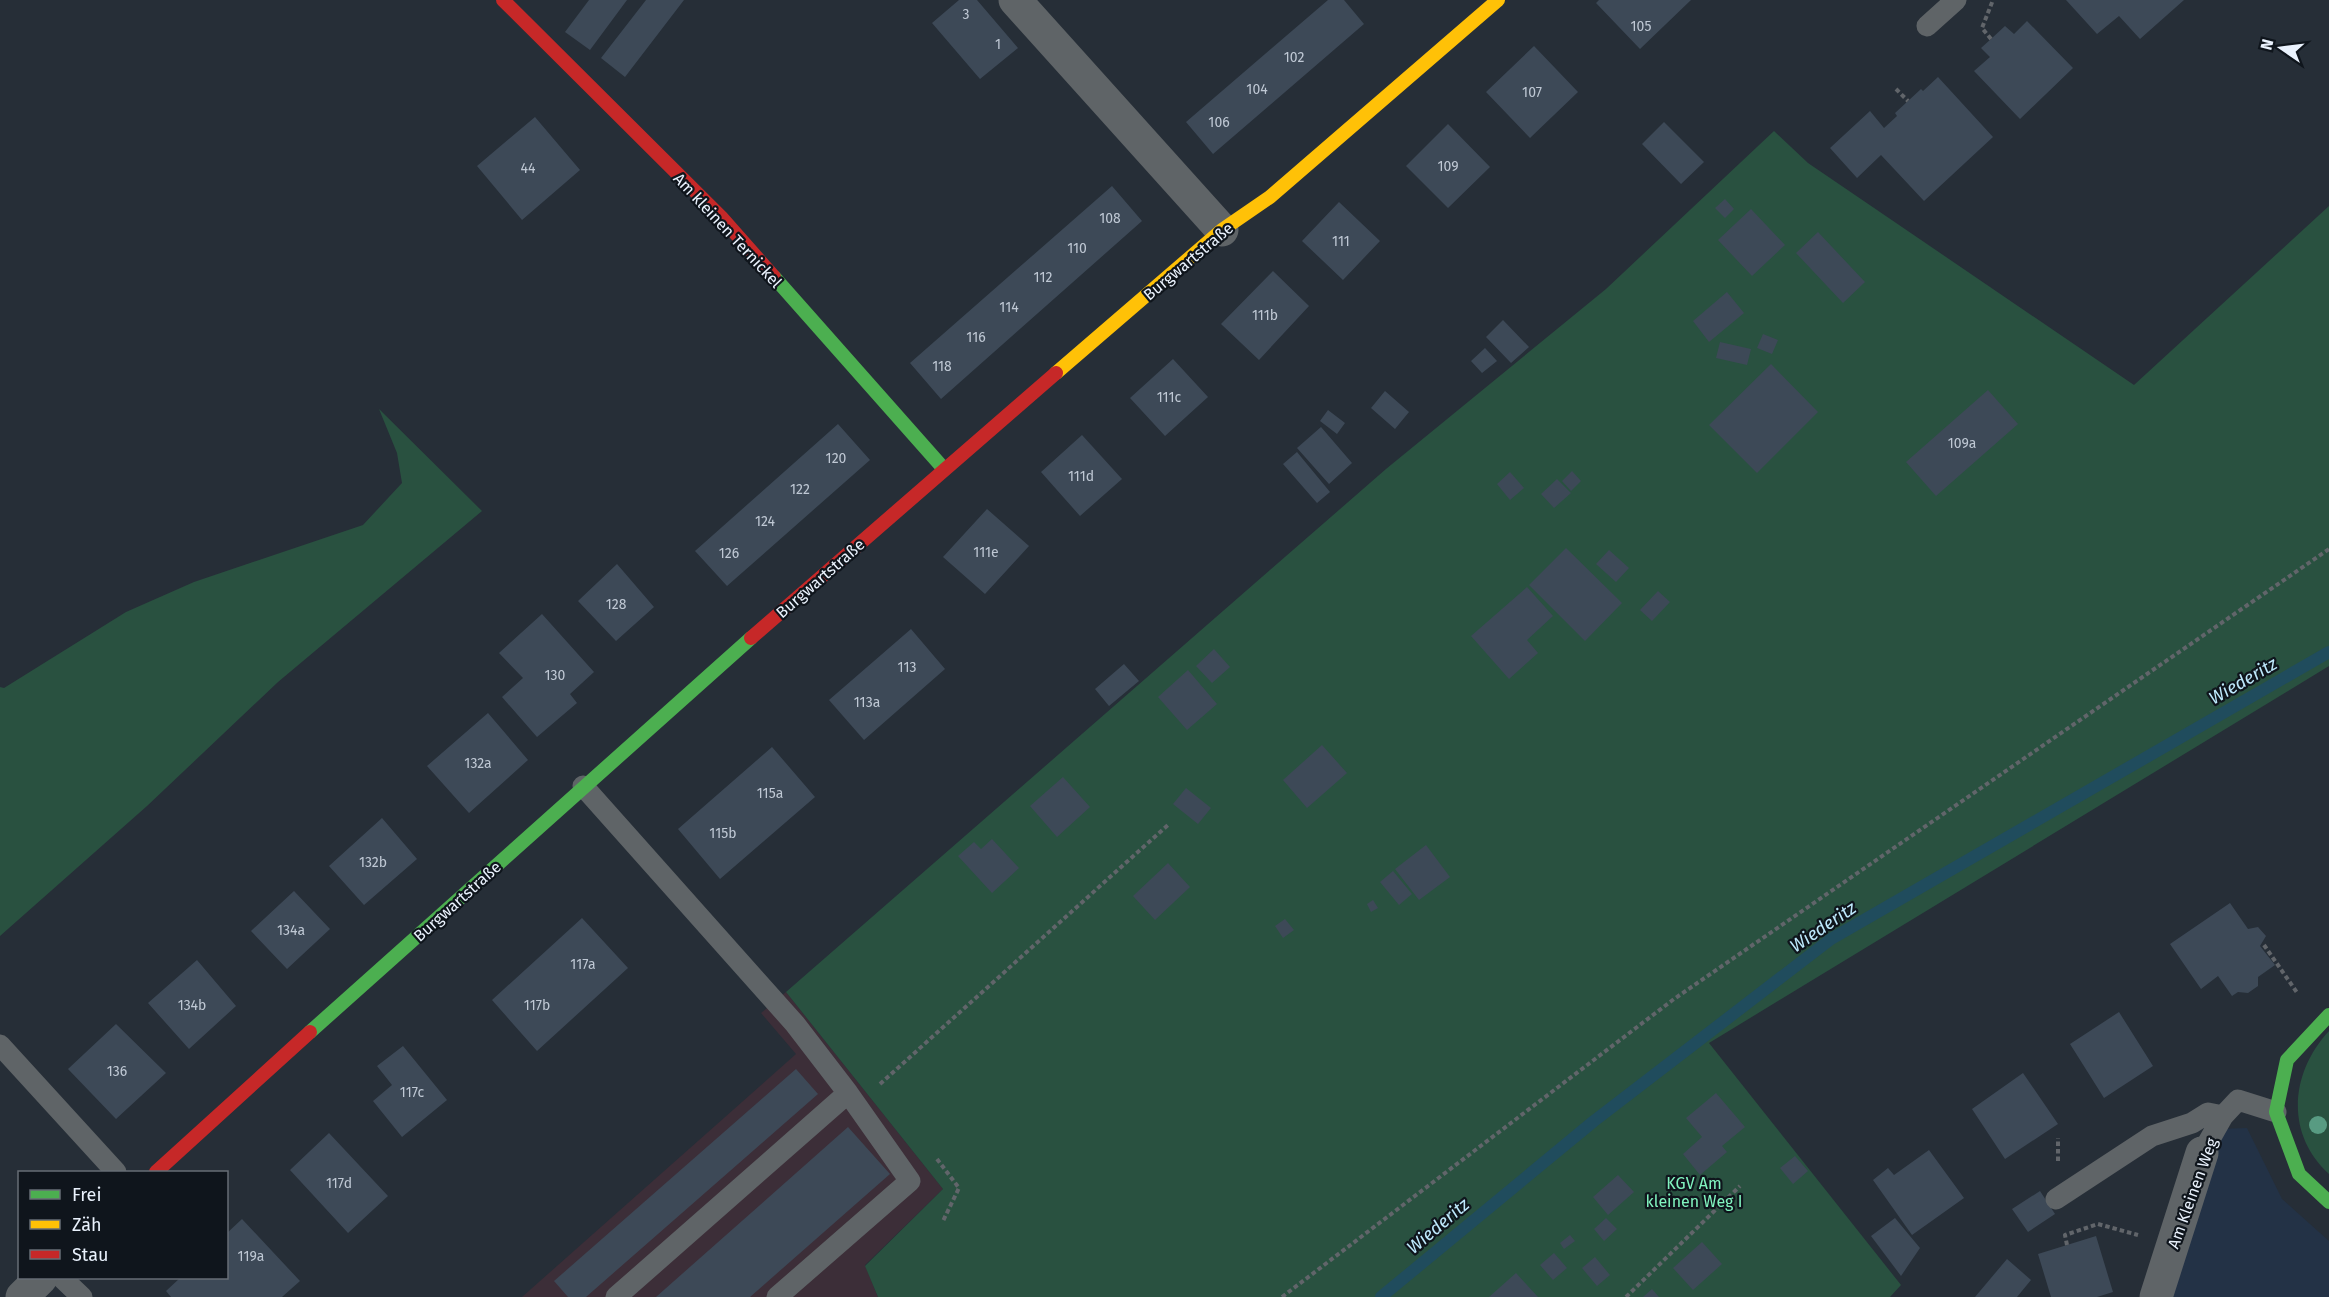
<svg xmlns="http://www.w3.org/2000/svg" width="2329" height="1297" font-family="'Fira Sans',sans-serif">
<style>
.built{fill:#233246}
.industrial{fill:#3c2e38}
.green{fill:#295140}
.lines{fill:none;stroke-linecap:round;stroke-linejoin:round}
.stream{stroke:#204c5d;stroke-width:12}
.building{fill:#3d4957}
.path{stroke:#61656a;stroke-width:4;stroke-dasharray:4.5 3;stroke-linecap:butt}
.lane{stroke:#5f6467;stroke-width:21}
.street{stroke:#5f6467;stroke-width:33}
.fast{stroke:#4caf50;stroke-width:14}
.slow{stroke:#ffc107;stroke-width:14}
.jam{stroke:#c62828;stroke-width:14}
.tree{fill:#589b82}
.labels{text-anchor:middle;stroke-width:4.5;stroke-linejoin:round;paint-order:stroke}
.number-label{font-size:14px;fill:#bfc8d4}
.street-label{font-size:16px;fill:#eaf2fd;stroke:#0f151c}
.park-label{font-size:16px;fill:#81f4bf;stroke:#0f151c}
.water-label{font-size:18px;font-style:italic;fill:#bee9fc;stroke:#0f151c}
</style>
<rect width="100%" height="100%" fill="#262e37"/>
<!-- built -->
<path class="built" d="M2247,1128L2282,1199L2329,1241V1297H2170L2218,1129Z"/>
<!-- industrial -->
<path class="industrial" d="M786,992L943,1189L865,1265L878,1297H522L796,1054L761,1013Z"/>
<!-- green -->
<path class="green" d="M1774,131L1808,163L2134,385L2329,206V666L1709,1043L1901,1285L1890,1297H878L865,1266L943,1189L786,992L1386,469L1606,289Z
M379,409L482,511L278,682L147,806L0,936V687L4,688L126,612L194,582L363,525L402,483L397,453Z
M2329,1031V1174C2285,1134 2290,1073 2329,1031Z"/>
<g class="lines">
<!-- stream -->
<path class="stream" d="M1381,1297L1594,1121L1831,939L2329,652"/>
</g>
<!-- building -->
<path class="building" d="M589,0H627L590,50L565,32Z
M646,0H684L625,77L601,58Z
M959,0H977L1018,48L980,79L932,23Z
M1328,0H1344L1364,24L1213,154L1186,122Z
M1599,0H1691L1640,49L1596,3Z
M2066,0H2184L2140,39L2119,16L2097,34Z
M2027,21L2073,68L2020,119L1974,71L1990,57L1981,48L1991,39L2005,26L2014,34Z
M1534,46L1578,92L1530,138L1486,92Z
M1938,77L1993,137L1924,201L1881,155L1857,178L1830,148L1870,111L1884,128L1897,116L1895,113L1921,89L1923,91Z
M535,117L580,170L522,220L477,166Z
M1664,122L1704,162L1681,184L1642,144Z
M1448,124L1490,167L1448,208L1406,166Z
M1112,186L1142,221L941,399L910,363Z
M1725,199L1734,209L1725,218L1715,208Z
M1339,202L1380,241L1343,280L1302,241Z
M1751,209L1785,245L1752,276L1718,240Z
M1818,232L1865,282L1843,303L1796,253Z
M1273,271L1309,306L1259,360L1221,324Z
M1727,292L1744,313L1709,342L1693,321Z
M1503,320L1529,347L1511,363L1486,337Z
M1763,334L1778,340L1772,354L1757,348Z
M1720,342L1751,349L1747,365L1716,358Z
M1485,348L1497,361L1482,373L1471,361Z
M1173,359L1208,397L1165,436L1130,398Z
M1771,364L1818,412L1757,473L1709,425Z
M1988,390L2018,424L1936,496L1906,462Z
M1385,391L1409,412L1395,429L1371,408Z
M1328,410L1345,423L1337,434L1320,421Z
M838,424L870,460L727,586L695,551Z
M1321,427L1352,463L1329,484L1297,448Z
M1082,435L1122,479L1080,516L1041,472Z
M1297,452L1330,492L1317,503L1283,464Z
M1572,471L1581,481L1571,491L1562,481Z
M1510,472L1524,488L1510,500L1497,484Z
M1557,479L1571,493L1554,508L1541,494Z
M987,509L1029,546L985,594L943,557Z
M1566,548L1622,603L1585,641L1529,585Z
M1609,550L1629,568L1616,582L1596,564Z
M617,564L654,607L616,641L578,601Z
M1527,587L1553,616L1527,640L1538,653L1509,679L1471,636Z
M1658,591L1670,602L1652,621L1640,610Z
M542,614L594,672L570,694L577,703L537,737L502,697L523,678L499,653Z
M911,629L945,669L864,740L829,700Z
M1214,649L1230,667L1212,683L1196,666Z
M1124,664L1139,681L1109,706L1095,689Z
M1188,670L1217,704L1187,730L1158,697Z
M488,713L528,760L469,813L427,766Z
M1322,745L1347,773L1307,808L1283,780Z
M772,747L815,797L720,879L678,829Z
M1063,777L1090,807L1057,837L1030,806Z
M1186,788L1211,808L1198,824L1173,804Z
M382,818L417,859L364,905L329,866Z
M992,839L1019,868L992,893L958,856L974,842L981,849Z
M1426,845L1450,877L1419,900L1395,869Z
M1168,863L1190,887L1155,920L1133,896Z
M1393,871L1412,894L1399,905L1380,882Z
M294,891L330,929L287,969L251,931Z
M1373,900L1378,908L1371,912L1367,904Z
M2230,903L2248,929L2258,927L2266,936L2260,946L2275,965L2258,977V986L2248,993L2238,992L2232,996L2218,976L2201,989L2170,944Z
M582,918L628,968L537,1051L492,1000Z
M1285,919L1294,930L1283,938L1275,926Z
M197,960L236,1006L189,1049L148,1003Z
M2119,1012L2153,1066L2104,1098L2070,1044Z
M116,1024L166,1073L116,1119L68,1069Z
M403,1046L447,1100L402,1137L373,1101L392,1085L377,1066Z
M796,1069L818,1094L586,1297H568L554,1281Z
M2023,1073L2058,1124L2005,1159L1972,1109Z
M1716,1093L1745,1127L1722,1146L1727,1152L1700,1175L1683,1154L1702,1137L1686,1118Z
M848,1127L890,1174L750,1297H656Z
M329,1133L388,1196L348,1233L290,1170Z
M1929,1150L1964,1198L1912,1235L1873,1180L1888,1168L1894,1175Z
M1795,1156L1808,1171L1793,1184L1780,1168Z
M1618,1175L1634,1192L1608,1215L1593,1197Z
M2040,1191L2055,1214L2028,1232L2012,1209Z
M1606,1218L1617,1229L1604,1241L1594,1229Z
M1895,1218L1920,1248L1901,1276L1871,1236Z
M242,1219L300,1281L282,1297H171L166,1291L180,1278H226V1234Z
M1570,1235L1575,1241L1564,1249L1560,1243Z
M2096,1236L2113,1292L2097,1297H2051L2038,1254Z
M1702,1242L1722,1264L1693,1290L1673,1268Z
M1554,1253L1567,1268L1553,1280L1540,1265Z
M1595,1257L1610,1275L1597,1286L1582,1268Z
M2007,1259L2031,1280L2017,1297H1975Z
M1516,1273L1538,1297H1489Z
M1652,1289L1659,1297H1643Z"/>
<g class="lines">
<!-- path -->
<path class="path" d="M1991,39L1982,28L1993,0
M1896,89L1908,101
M2264,945L2298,994
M880,1084L1169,824
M937,1159L959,1188L943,1221
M2058,1161V1138
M2067,1245L2065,1235L2098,1224L2138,1235
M1282,1297L1674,999L2329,549
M1626,1297L1740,1186"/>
<!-- lane -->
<path class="lane" d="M1927,26L1956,0
M583,786L795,1024L848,1093L910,1181L777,1297
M0,1045L116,1172
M2202,1153L2223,1116L2238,1100L2276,1112
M2056,1199L2152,1136L2192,1123L2208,1113L2223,1116
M62,1278L82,1297
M616,1297L848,1093"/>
<!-- street -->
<path class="street" d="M1015,0L1222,230
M22,1297L41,1278
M2156,1297L2202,1153"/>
<!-- fast -->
<path class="fast" d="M774,277L944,469
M2329,1015L2287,1060L2276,1112L2299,1174L2329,1202
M310,1032L751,638"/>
<!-- slow -->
<path class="slow" d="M1056,373L1222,230L1270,197L1498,0"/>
<!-- jam -->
<path class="jam" d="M503,0L721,217L774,277
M751,638L1056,373
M156,1172L310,1032"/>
</g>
<!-- trees -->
<circle class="tree" cx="2318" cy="1125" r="9"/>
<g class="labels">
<!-- number labels -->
<g class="number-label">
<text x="966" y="19">3</text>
<text x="1641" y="31">105</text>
<text x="998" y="49">1</text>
<text x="1294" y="62">102</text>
<text x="1257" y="94">104</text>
<text x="1532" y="97">107</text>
<text x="1219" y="127">106</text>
<text x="1448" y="171">109</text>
<text x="528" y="173">44</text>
<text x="1110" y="223">108</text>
<text x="1341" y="246">111</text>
<text x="1077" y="253">110</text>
<text x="1043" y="282">112</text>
<text x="1009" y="312">114</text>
<text x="1265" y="320">111b</text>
<text x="976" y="342">116</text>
<text x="942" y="371">118</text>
<text x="1169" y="402">111c</text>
<text x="1962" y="448">109a</text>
<text x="836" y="463">120</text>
<text x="1081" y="481">111d</text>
<text x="800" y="494">122</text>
<text x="765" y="526">124</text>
<text x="986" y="557">111e</text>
<text x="729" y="558">126</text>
<text x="616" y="609">128</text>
<text x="907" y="672">113</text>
<text x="555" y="680">130</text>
<text x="867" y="707">113a</text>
<text x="478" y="768">132a</text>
<text x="770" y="798">115a</text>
<text x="723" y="838">115b</text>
<text x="373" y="867">132b</text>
<text x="291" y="935">134a</text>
<text x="583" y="969">117a</text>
<text x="192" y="1010">134b</text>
<text x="537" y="1010">117b</text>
<text x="117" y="1076">136</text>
<text x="412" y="1097">117c</text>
<text x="339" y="1188">117d</text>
<text x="251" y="1261">119a</text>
</g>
<!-- street labels -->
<g class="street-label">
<text transform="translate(728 230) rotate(47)" y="6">Am kleinen Ternickel</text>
<text transform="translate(1188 261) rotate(-40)" y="6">Burgwartstraße</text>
<text transform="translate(820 578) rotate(-41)" y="6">Burgwartstraße</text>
<text transform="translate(457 901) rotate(-42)" y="6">Burgwartstraße</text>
<text transform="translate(2192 1193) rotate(-70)" y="6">Am Kleinen Weg</text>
</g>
<!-- park labels -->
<g class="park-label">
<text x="1694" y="1189">KGV Am<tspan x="1694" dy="18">kleinen Weg I</tspan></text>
</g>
<!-- water labels -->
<g class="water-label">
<text transform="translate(2243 681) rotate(-30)" y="6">Wiederitz</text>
<text transform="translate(1823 927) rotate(-34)" y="6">Wiederitz</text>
<text transform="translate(1438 1226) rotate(-40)" y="6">Wiederitz</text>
</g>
</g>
<!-- legend -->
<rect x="18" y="1171" width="210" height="108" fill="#0f151c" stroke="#676d76" stroke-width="1.5"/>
<rect x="30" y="1190" width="30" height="9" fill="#4caf50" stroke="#676d76" stroke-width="1.5"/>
<text x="72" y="1201" font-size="18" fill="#eaf2fd">Frei</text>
<rect x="30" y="1220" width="30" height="9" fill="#ffc107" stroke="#676d76" stroke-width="1.5"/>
<text x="72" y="1231" font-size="18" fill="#eaf2fd">Zäh</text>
<rect x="30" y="1250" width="30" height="9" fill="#c62828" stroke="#676d76" stroke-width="1.5"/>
<text x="72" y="1261" font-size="18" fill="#eaf2fd">Stau</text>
<!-- north arrow -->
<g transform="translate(2281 48) rotate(284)" stroke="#0f151c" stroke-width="4.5" paint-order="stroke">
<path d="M0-4.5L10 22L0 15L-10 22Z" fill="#eaf2fd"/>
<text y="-9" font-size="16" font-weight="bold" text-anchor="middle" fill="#eaf2fd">N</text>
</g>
</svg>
